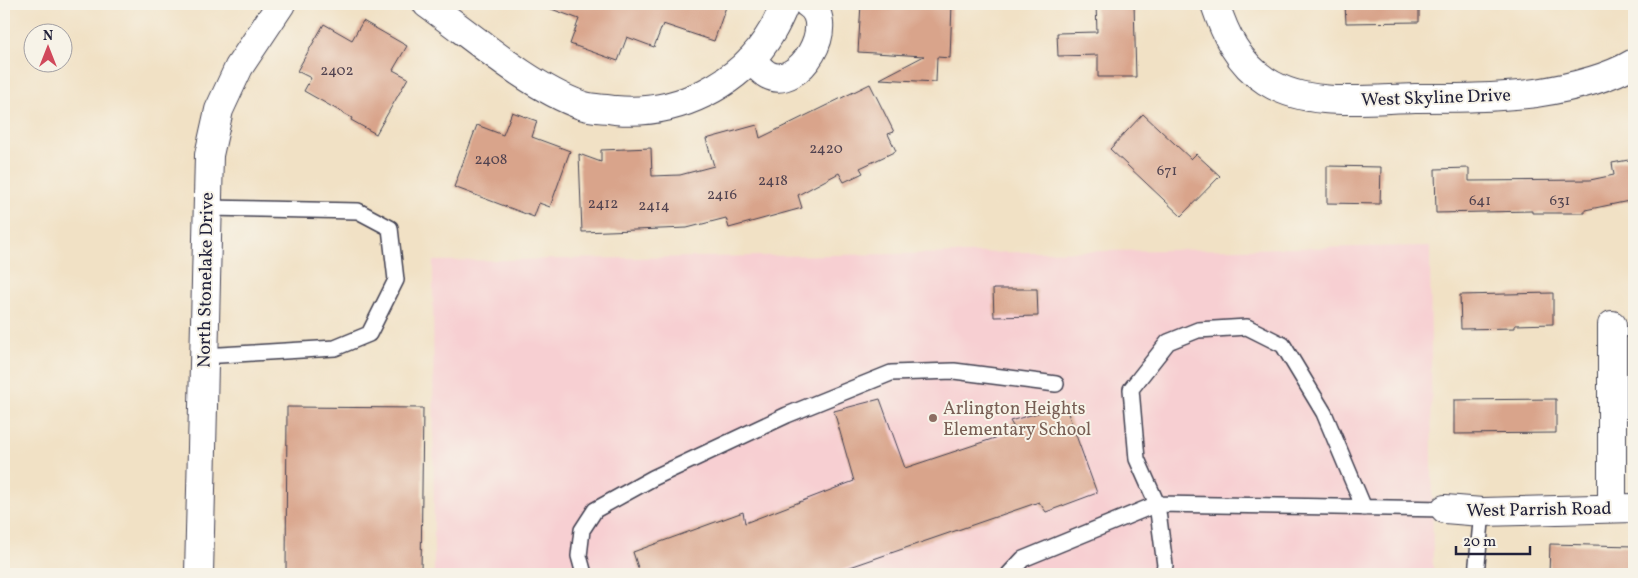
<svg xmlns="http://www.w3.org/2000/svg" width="1638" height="578" font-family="Vollkorn,serif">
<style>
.built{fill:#f7cfd2}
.building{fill:#d9a48b}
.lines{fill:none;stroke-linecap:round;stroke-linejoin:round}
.service-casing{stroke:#413f50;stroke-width:18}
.minor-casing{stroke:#413f50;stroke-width:30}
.service{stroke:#fff;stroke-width:15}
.minor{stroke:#fff;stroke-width:28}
.education-dot{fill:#8d6e63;stroke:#f7f3e8;stroke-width:2}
.labels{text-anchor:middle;stroke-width:4;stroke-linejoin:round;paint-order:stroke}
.number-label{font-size:15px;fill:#50424f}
.street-label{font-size:18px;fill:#22223b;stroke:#f7f3e8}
.education-label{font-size:18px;fill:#785e54;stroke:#f7f3e8;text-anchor:start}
</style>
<rect width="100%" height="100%" fill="#f7f3e8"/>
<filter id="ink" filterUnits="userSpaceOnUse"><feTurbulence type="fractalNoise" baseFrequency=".02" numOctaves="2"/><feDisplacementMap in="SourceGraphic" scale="10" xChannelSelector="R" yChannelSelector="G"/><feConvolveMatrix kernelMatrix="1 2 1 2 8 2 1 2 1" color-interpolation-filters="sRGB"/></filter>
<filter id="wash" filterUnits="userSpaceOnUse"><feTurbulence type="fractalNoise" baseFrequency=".0096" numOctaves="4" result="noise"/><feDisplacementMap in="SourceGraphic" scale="20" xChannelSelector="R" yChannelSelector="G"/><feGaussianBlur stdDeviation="1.12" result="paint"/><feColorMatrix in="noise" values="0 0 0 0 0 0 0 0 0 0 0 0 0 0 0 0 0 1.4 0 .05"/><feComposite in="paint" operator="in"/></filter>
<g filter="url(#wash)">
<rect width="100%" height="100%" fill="#f1e1c5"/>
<!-- built -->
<path class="built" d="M1430,246L1433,574H434L433,261Z"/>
<g id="blocks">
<!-- building -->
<path class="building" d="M543,4H727L714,41L663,24L654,47L627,37L618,61L570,44L579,19L543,6Z
M861,4H952L950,58L937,57L936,82L880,79L924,56L858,52Z
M1096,4H1134L1136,77H1098V55L1058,56L1057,33L1097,32Z
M1345,4H1419V22L1346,23Z
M363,21L407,46L393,70L408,78L376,134L351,120L352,118L304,91L311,78L297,71L324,24L352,40Z
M870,84L894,132L888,134L896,151L860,168L863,173L844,182L839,173L798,195L802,208L729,228L726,218L687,228L582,232L579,154L601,162V150L651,148L652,176L680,175L714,166L706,139L757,125L760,138Z
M512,112L537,121L532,137L570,151L550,207L539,203L534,217L454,187L477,125L503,135Z
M1143,114L1191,159L1196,154L1220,176L1181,216L1110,149Z
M1634,159V200L1585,210V213H1532V211L1436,213L1435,169L1469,168V181L1590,180L1614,175L1612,163Z
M1327,166L1381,167L1380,204L1327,203Z
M993,289H1037L1038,316L994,317Z
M1553,293V324L1515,325V328L1461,329L1460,295Z
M880,399L905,468L1016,431L1010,421L1065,405L1097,493L1046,512L1039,502L830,574H640L633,552L743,512L745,523L854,481L834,411Z
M1556,399V433L1454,434V400Z
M287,407L423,408L421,574H286Z
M1550,544L1634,546V574H1549Z"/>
</g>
</g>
<g filter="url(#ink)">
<use href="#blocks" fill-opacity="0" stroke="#413f50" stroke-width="1"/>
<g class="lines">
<defs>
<path id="service" d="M203,356L335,348L369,334L396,280L390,228L358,211L206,208
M1364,508L1324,413L1283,345L1247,327L1198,330L1168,342L1131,389L1137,459L1157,504L1445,509
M584,574L579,556L582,530L595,510L653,478L787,415L891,373L954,371L1056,384
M1009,574L1023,559L1157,504L1165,565L1163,574
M1476,574L1482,512"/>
<path id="minor" d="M427,4C472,36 530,87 581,105C591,109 604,108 615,110C676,116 741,85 772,31C777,23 781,13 785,4
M1215,4C1225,34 1238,63 1266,81C1307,108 1368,99 1415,98C1455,98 1496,98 1536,93C1568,88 1607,79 1634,63
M750,60C756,64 762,72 768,75C799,91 839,24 808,4
M1612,325V508
M1445,509L1482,512L1634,508
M199,574L209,155L219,110L239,67L281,4"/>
</defs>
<!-- service casing -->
<use href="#service" class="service-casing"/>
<!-- minor casing -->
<use href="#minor" class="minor-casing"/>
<!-- service -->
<use href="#service" class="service"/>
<!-- minor -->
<use href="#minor" class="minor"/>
</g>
</g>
<!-- markers -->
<circle class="education-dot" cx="933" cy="418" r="5"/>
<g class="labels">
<!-- number labels -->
<g class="number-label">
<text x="337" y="75">2402</text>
<text x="826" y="153">2420</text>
<text x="491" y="164">2408</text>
<text x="1167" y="175">671</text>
<text x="773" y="185">2418</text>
<text x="722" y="199">2416</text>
<text x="1480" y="205">641</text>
<text x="1560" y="205">631</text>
<text x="603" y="208">2412</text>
<text x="654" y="210">2414</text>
</g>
<!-- street labels -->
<g class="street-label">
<text transform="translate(1436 97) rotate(-2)" y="6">West Skyline Drive</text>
<text transform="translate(205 280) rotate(-89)" y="6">North Stonelake Drive</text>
<text transform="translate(1539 509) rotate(-1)" y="6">West Parrish Road</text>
</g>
<!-- education labels -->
<g class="education-label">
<text x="943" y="414">Arlington Heights<tspan x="943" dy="21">Elementary School</tspan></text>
</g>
</g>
<!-- margin -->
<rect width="1638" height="578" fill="none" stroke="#f7f3e8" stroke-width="20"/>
<!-- north arrow -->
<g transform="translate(48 48)"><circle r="24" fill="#f7f3e8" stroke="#a29fa3"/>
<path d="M0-4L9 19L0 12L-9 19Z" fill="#d1495b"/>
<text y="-8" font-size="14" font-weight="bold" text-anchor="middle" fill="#22223b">N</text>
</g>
<!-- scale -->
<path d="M1456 546v8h74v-8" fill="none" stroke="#22223b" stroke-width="2.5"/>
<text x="1463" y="546" font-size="15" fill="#22223b" stroke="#f7f3e8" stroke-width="4" paint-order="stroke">20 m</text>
</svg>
